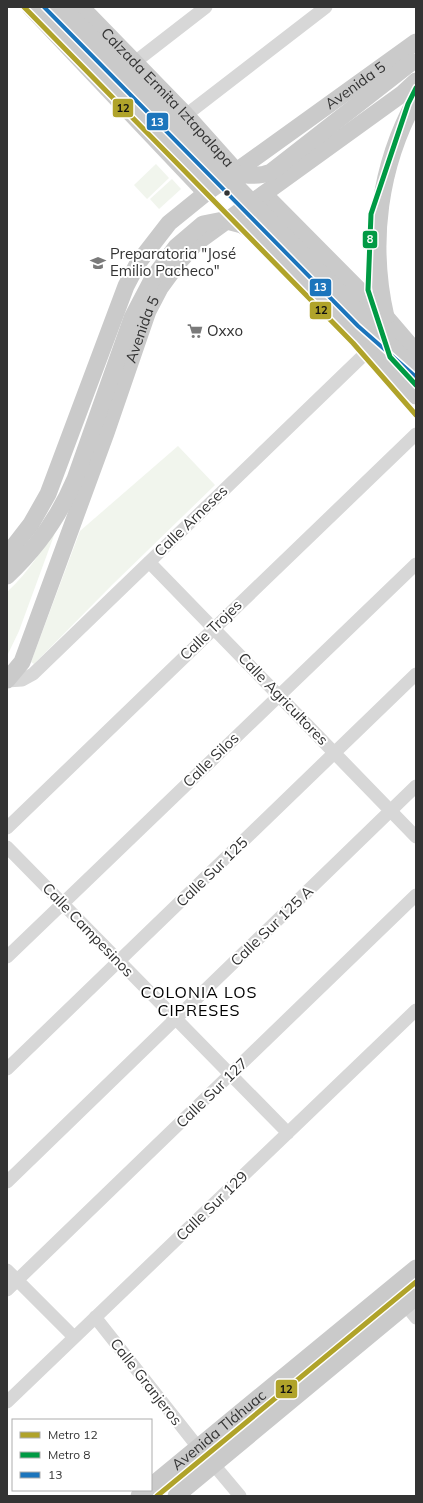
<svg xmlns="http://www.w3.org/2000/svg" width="423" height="1503" font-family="Mulish,sans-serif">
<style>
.green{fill:#f1f5ed}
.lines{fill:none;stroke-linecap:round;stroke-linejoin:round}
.minor{stroke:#d7d7d7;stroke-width:13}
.major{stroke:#cacaca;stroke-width:17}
.major-bridge{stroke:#cacaca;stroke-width:17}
.bus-1-casing{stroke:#fff;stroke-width:7}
.bus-1{stroke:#1c75bc;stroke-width:4}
.metro-1-casing{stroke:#fff;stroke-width:8}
.metro-2-casing{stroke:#fff;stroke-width:8}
.metro-1{stroke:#b0a32a;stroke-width:5}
.metro-2{stroke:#009a44;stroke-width:5}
.bus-dot{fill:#333;stroke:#fff;stroke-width:1.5}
.labels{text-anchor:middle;stroke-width:4;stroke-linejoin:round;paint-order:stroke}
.street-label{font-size:15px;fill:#333;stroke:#fff}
.poi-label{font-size:15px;fill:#333;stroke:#fff;text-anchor:start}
.neighbourhood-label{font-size:16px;letter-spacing:1px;fill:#000;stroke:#fff}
.line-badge{stroke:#fff;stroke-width:1.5}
.badge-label{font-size:11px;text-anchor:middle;font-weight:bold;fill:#fff}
.pale-badge-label{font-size:11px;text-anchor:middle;font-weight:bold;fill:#111}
</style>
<rect width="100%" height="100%" fill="#fff"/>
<!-- green -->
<path class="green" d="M156,164L169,178L147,199L134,185Z
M172,179L181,189L159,209L150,199Z
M178,446L215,485L112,585L34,664L31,662L80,531Z
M60,519L19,631L7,656V592C30,571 44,547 60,519Z"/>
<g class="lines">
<!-- minor -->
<path class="minor" d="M135,62L206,7
M186,115L326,7
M149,562L416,837
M7,681L22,680L33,674L370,349
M7,828L416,434
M7,847L288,1133
M7,957L416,564
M7,1069L416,674
M7,1182L416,786
M7,1270L74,1337
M392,1288L416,1318
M7,1290L416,895
M95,1317L197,1446
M7,1402L416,1010
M214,1465L240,1496"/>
<!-- major -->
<g class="major">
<path d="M30,7L206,193"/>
<path id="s1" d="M81,7L186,115L237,172"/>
<path d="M264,194L386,317L416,352"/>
<path d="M269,245L416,396"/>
<path d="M386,317C369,243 379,166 416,99"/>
<path id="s2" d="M7,555L31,524L48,494L126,286L138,263L169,223L206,193L416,42"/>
<path id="s3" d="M7,680L22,662L106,433L148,311L160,288L179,262L196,243L402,94L416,81"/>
<path id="s4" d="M151,1486L416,1268"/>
<path d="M139,1496L146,1490"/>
<path d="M176,1496L416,1297"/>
</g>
<!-- major-bridge -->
<path class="major-bridge" d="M44,7L211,178
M62,7L416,371
M218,165C233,174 254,179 271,172L412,62
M7,576C37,548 59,517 75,479L132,318L153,278L176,247L203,224L223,220L242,225L284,252"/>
<defs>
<path id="bus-1" d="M44,7L358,326L416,377"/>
</defs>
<!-- bus-1 casing -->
<use href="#bus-1" class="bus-1-casing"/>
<!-- bus-1 -->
<use href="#bus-1" class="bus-1"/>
<defs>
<path id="metro-1" d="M24,7L353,343L416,415
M157,1496L416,1282"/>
<path id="metro-2" d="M416,88L408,104L371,214L368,290L390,357L416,385"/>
</defs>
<!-- metro-1 casing -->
<use href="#metro-1" class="metro-1-casing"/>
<!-- metro-2 casing -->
<use href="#metro-2" class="metro-2-casing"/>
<!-- metro-1 -->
<use href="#metro-1" class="metro-1"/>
<!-- metro-2 -->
<use href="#metro-2" class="metro-2"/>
</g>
<!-- icons -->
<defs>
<symbol id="school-bare" viewBox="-9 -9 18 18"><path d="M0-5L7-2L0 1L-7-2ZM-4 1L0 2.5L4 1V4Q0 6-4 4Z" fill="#7a7a7a" stroke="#fff" stroke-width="2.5" paint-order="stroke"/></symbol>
<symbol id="supermarket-bare" viewBox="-9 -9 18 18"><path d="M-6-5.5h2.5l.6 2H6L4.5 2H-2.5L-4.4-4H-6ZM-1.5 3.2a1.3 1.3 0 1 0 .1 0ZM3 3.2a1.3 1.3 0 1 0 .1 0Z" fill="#7a7a7a" stroke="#fff" stroke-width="2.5" paint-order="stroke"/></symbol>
</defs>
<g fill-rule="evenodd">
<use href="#school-bare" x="87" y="252" width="22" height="22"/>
<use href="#supermarket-bare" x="184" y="320" width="22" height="22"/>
</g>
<!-- markers -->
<circle class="bus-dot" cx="227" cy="193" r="3.5"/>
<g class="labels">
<!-- street labels -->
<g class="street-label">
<text dy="5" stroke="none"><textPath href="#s2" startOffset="604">Avenida 5</textPath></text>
<text dy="5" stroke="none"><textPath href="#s1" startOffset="125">Calzada Ermita Iztapalapa</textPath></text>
<text dy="5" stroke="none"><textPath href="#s3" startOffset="377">Avenida 5</textPath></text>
<text transform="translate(191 521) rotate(-44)" y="5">Calle Arneses</text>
<text transform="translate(211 630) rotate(-44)" y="5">Calle Trojes</text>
<text transform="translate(283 699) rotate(46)" y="5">Calle Agricultores</text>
<text transform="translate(211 760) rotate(-44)" y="5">Calle Silos</text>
<text transform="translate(212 872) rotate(-44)" y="5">Calle Sur 125</text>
<text transform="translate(272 926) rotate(-44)" y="5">Calle Sur 125 A</text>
<text transform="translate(88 930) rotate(46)" y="5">Calle Campesinos</text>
<text transform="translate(212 1093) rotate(-44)" y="5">Calle Sur 127</text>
<text transform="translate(212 1206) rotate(-44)" y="5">Calle Sur 129</text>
<text transform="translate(146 1382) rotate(52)" y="5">Calle Granjeros</text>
<text dy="5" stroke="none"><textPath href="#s4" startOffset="88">Avenida Tláhuac</textPath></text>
</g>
<!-- poi labels -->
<g class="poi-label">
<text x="110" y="259">Preparatoria "José<tspan x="110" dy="17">Emilio Pacheco"</tspan></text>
<text x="207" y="336">Oxxo</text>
</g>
<!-- neighbourhood labels -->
<g class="neighbourhood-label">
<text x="199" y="998">COLONIA LOS<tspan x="199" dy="18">CIPRESES</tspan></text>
</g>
</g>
<g class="line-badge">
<rect x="112" y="98" width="22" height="20" rx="4" fill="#b0a32a"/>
<rect x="146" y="112" width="23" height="19" rx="4" fill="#1c75bc"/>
<rect x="362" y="230" width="16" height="19" rx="4" fill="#009a44"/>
<rect x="309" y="278" width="23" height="19" rx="4" fill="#1c75bc"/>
<rect x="309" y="301" width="23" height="19" rx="4" fill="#b0a32a"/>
<rect x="275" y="1379" width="23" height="20" rx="4" fill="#b0a32a"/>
</g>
<g class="badge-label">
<text x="157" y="126">13</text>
<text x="370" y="243">8</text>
<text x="320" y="291">13</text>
</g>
<g class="pale-badge-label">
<text x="123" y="112">12</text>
<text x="321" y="314">12</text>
<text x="286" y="1393">12</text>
</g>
<!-- border -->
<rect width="423" height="1503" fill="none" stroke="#333333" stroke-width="16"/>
<!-- legend -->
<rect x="12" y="1419" width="140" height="72" fill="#ffffff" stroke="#adadad"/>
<rect x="20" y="1432" width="20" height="6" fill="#b0a32a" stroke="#adadad"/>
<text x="48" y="1439" font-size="12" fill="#333333">Metro 12</text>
<rect x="20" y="1452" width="20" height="6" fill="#009a44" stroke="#adadad"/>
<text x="48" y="1459" font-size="12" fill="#333333">Metro 8</text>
<rect x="20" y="1472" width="20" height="6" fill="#1c75bc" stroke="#adadad"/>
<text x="48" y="1479" font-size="12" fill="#333333">13</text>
</svg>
